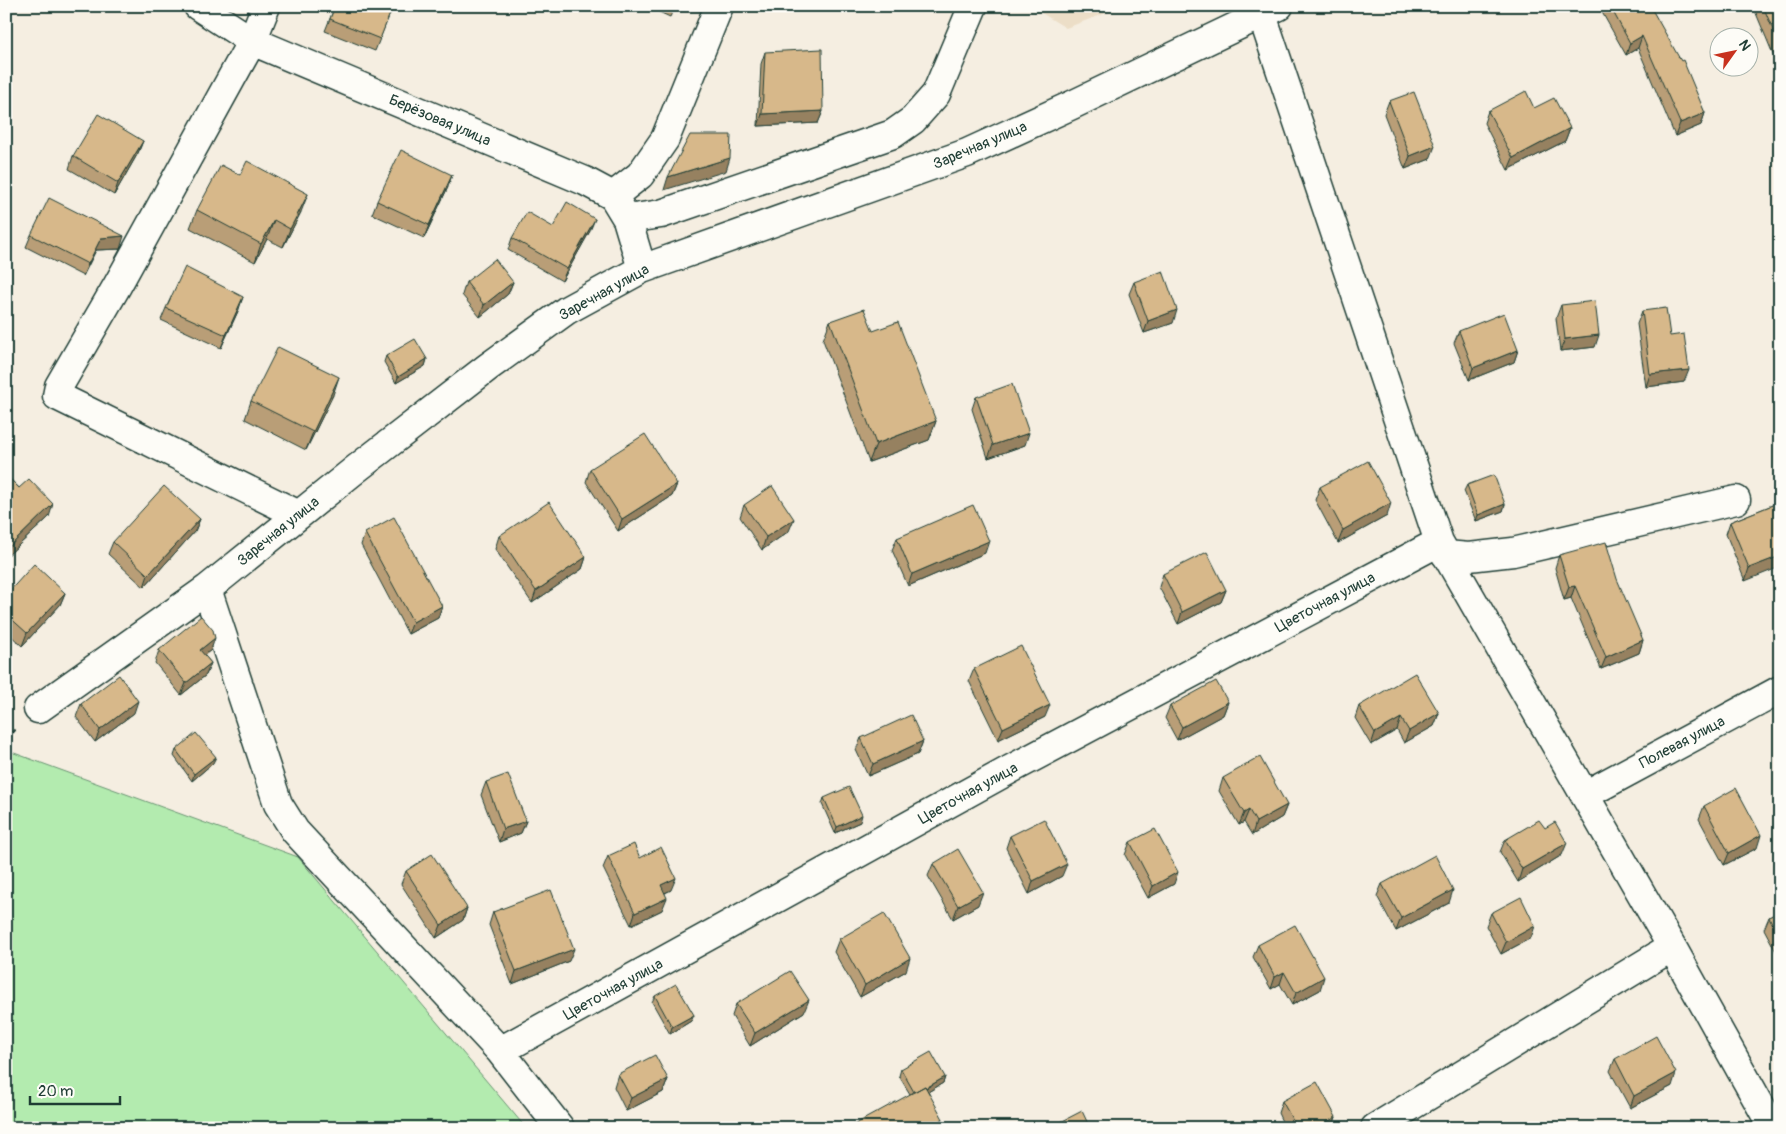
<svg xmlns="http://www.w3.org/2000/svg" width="1786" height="1134" font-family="Pangolin,sans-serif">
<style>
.built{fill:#ecdec7}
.green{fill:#b3ebaf;stroke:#699472}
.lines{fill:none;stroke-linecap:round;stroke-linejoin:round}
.minor-casing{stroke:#1f3d34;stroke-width:31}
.path{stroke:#1f3d34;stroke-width:3;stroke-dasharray:4 4;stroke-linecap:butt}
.minor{stroke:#fdfcf7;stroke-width:28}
.wall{fill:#b99e77;stroke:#1f3d34}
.shaded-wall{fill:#968161;stroke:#1f3d34}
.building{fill:#d7b88a;stroke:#1f3d34}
.labels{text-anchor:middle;stroke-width:5;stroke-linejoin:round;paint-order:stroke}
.street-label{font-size:15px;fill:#1f3d34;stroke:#fdfcf7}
</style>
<rect width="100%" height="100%" fill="#f5eee1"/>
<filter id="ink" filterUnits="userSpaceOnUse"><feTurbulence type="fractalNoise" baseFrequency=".02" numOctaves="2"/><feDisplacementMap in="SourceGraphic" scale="10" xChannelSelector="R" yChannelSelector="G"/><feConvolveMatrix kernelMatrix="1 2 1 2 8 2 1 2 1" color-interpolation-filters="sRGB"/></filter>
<g filter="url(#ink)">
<!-- built -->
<path class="built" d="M1030,6H1125L1066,28Z"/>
<!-- green -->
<path class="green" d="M6,750L298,857L526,1128H6Z"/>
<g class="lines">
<defs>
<path id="minor" d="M198,6L252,41L585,181L613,196L627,219L642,269
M266,6L252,41L117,286L59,386L57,396L299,515
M1262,15L1439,542L1672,947L1773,1128
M613,196L640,175L665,139L719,6
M627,219L661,214L893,134L913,120L936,94L973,6
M1446,555L1469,557L1513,552L1736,500
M207,589L278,804L295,831L500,1051L560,1128
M38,709L207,589L356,469L488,367L567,310L642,269L967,153L1072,105L1279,6
M1585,795L1780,690
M500,1051L1011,769L1439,542
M1375,1128L1672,947"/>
</defs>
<!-- minor casing -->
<use href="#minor" class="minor-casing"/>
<!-- path -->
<path class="path" d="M6,738L17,728"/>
<!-- minor -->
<use href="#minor" class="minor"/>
</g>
<!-- wall -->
<path class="wall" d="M335,6H393L375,51L325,31Z
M646,6H675L670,17Z
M1599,6H1650L1705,113L1701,125L1675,136L1638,48L1626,55L1599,7Z
M1753,6H1780V57L1775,59Z
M765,52L823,111L818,123L758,126L761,64Z
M1389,101L1430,159L1405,169L1384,114Z
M1534,108L1570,128L1565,141L1508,170L1484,123L1488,111Z
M143,141L138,153L114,195L69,169L73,156Z
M448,187L424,238L372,214L377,201Z
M197,210L301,212L283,247L267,239L255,262L190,228Z
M553,227L590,231L562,281L508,250L512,238Z
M31,235L120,249L96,250L83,276L26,247Z
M466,282H513L508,294L480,317L462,295Z
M1134,282L1173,323L1144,333L1129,294Z
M1561,305L1595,347L1560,351L1556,318Z
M166,308L239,309L221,348L161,320Z
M1642,311L1670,336L1684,382L1646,387L1637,324Z
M830,321L873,331L936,421L929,440L869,462L823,340Z
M1459,331L1518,350L1514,362L1469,380L1454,343Z
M386,356L427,359L425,366L396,383L384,362Z
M333,395L306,450L245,419L251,401Z
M976,397L1025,445L988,458L972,409Z
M590,469L677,484L672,496L618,531L586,482Z
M6,475L49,517L6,557Z
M1467,485L1505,504L1503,511L1476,521L1464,491Z
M1320,487L1387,516L1338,543L1315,500Z
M1780,502L1745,581L1726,534L1730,522Z
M744,505L789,531L762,550L740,517Z
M200,519L195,531L144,587L108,554L113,542Z
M365,533L442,606L438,618L408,634L361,545Z
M499,536L586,557L582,569L532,603L495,549Z
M897,538L985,553L908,586L892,550Z
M1559,555L1643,640L1639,653L1601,669L1571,598L1564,600L1555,568Z
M1163,574L1226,590L1221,602L1178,624L1159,587Z
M65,593L60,605L22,646L6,631V595Z
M159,650H211L204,655L211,663L206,675L181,695L155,663Z
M974,669L1045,717L998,740L969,681Z
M1228,702L1223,715L1177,740L1165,718L1170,706Z
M81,704L134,713L95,742L76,717Z
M1359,706L1439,713L1434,726L1404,743L1397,730L1371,745L1355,718Z
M861,738L923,741L918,754L868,776L856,750Z
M176,750L213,763L192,781L174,756Z
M1223,778L1287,805L1282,817L1252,835L1244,822L1239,825L1219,791Z
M486,782L526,821L521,833L499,842L481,795Z
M824,798L860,822L835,833L822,804Z
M1704,806L1757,848L1724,865L1699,819Z
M1545,828L1562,855L1518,882L1500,852L1505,840Z
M1010,836L1062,876L1029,894L1006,848Z
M1130,842L1174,884L1148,898L1125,855Z
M608,856L640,858L671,890L665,893L662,910L631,925L603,868Z
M933,864L978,905L953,919L928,876Z
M406,871L467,908L463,920L436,938L401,884Z
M1382,884L1449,903L1396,931L1377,896Z
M1780,911V959L1764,929L1769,917Z
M493,912L569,961L512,984L489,925Z
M1491,913L1531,938L1501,954L1486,926Z
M839,939L906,971L860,997L834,952Z
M1258,945L1320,990L1292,1005L1280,984L1271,989L1253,957Z
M655,996L694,1015L691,1021L670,1034L652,1002Z
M736,1004L804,1012L750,1046L732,1016Z
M1615,1059L1672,1086L1630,1108L1610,1071Z
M901,1069L945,1077L943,1083L928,1092L910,1094L899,1076Z
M618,1074L668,1079L663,1092L626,1111L614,1087Z
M1282,1101L1336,1117L1332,1128H1285L1278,1113Z"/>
<!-- shaded-wall -->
<path class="shaded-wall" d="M1642,36L1638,48L1626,55L1630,43Z
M1780,46V57L1775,59Z
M823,111L818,123L758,126L762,114Z
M1705,113L1701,125L1675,136L1680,123Z
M1570,128L1565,141L1508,170L1513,158Z
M143,141L138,153L114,195L118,183Z
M1435,146L1430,159L1405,169L1410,156Z
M730,158L726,171L664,190L668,177Z
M452,175L448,187L424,238L429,225Z
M308,194L301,212L283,247L290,229Z
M595,219L590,231L562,281L567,269Z
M274,220L267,239L255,262L261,244Z
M124,236L120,249L96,250L83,276L88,264L101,238Z
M513,282L508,294L480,317L484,305Z
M243,297L239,309L221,348L226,335Z
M1177,310L1173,323L1144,333L1148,321Z
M1599,335L1595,347L1560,351L1565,339Z
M1518,350L1514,362L1469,380L1473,368Z
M427,359L425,366L396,383L398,377Z
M1689,370L1684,382L1646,387L1650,374Z
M339,377L333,395L306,450L313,432Z
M936,421L929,440L869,462L876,444Z
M1029,433L1025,445L988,458L993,445Z
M677,484L672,496L618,531L622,519Z
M1391,503L1387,516L1338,543L1343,530Z
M53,504L49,517L6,557V554L9,547Z
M1505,504L1503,511L1476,521L1478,515Z
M200,519L195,531L144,587L148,575Z
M794,519L789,531L762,550L766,537Z
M989,541L985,553L908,586L912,574Z
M1780,556V567L1745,581L1749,568Z
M586,557L582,569L532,603L536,591Z
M1575,586L1571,598L1564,600L1569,587Z
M1226,590L1221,602L1178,624L1182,612Z
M65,593L60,605L22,646L27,633Z
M442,606L438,618L408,634L413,622Z
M215,638L211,650L196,662L200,650Z
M1643,640L1639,653L1601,669L1606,657Z
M211,663L206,675L181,695L186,683Z
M138,701L134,713L95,742L100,730Z
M1228,702L1223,715L1177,740L1182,727Z
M1050,705L1045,717L998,740L1003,728Z
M1439,713L1434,726L1404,743L1409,731Z
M1401,718L1397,730L1371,745L1375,733Z
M923,741L918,754L868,776L873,764Z
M216,757L213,763L192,781L194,774Z
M1287,805L1282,817L1252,835L1256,822Z
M1249,810L1244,822L1239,825L1244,813Z
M862,815L860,822L835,833L837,827Z
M526,821L521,833L499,842L503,829Z
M1761,835L1757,848L1724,865L1729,853Z
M1567,843L1562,855L1518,882L1522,869Z
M1067,864L1062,876L1029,894L1033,881Z
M1178,872L1174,884L1148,898L1153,886Z
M676,878L671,890L656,897L661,885Z
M1453,890L1449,903L1396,931L1401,918Z
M983,892L978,905L953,919L958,906Z
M667,898L662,910L631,925L635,913Z
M467,908L463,920L436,938L441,925Z
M1535,926L1531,938L1501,954L1506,942Z
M574,949L569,961L512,984L516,971Z
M910,958L906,971L860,997L865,985Z
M1284,972L1280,984L1271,989L1275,977Z
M1324,977L1320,990L1292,1005L1296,993Z
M809,1000L804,1012L750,1046L755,1033Z
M694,1015L691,1021L670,1034L672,1027Z
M1676,1073L1672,1086L1630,1108L1634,1096Z
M945,1077L943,1083L913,1101L916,1094Z
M668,1079L663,1092L626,1111L631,1098Z
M1336,1117L1332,1128H1316Z
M943,1119L940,1128H927Z"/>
<!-- building -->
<path class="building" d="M335,6H393L380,39L330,19Z
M1610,6H1650L1681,61L1683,60L1705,113L1680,123L1642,36L1630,43Z
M1763,6H1780V46Z
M822,49L823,111L762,114L765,52Z
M1526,91L1534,108L1554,98L1570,128L1513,158L1488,111Z
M1414,92L1435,146L1410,156L1389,101Z
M98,114L143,141L118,183L73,156Z
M690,135H731L730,158L668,177Z
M401,150L452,175L429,225L377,201Z
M247,161L308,194L290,229L274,220L261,244L197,210L221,165L240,175Z
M49,198L124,236L101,238L88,264L31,235Z
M567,202L595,219L567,269L512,238L527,212L553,227Z
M495,259L513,282L484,305L466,282Z
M185,267L243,297L226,335L166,308Z
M1163,271L1177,310L1148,321L1134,282Z
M1595,301L1599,335L1565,339L1561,305Z
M1666,308L1670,336L1684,334L1689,370L1650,374L1642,311Z
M864,309L873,331L898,322L936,421L876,444L830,321Z
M1504,313L1518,350L1473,368L1459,331Z
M415,339L427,359L398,377L386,356Z
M278,347L339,377L313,432L251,401Z
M1012,384L1029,433L993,445L976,397Z
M645,434L677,484L622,519L590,469Z
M1368,461L1391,503L1343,530L1320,487Z
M6,475L19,488L29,479L53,504L9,547L6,544Z
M1494,475L1505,504L1478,515L1467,485Z
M164,486L200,519L148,575L113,542Z
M772,486L794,519L766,537L744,505Z
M549,502L586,557L536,591L499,536Z
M1780,502V536H1779L1780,538V556L1749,568L1730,522Z
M973,505L989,541L912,574L897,538Z
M394,517L442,606L413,622L365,533Z
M1606,542L1617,579L1643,640L1606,657L1575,586L1569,587L1559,555Z
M1207,552L1226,590L1182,612L1163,574Z
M34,564L65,593L27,633L6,614V595Z
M201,616L213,630L215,638L200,650L211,663L186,683L159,650Z
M1021,646L1050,705L1003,728L974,669Z
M1415,673L1439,713L1409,731L1401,718L1375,733L1359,706Z
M119,675L138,701L100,730L81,704Z
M1216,681L1228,702L1182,727L1170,706Z
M911,715L923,741L873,764L861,738Z
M196,733L216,757L194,774L176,750Z
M1260,757L1287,805L1256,822L1249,810L1244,813L1223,778Z
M508,774L526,821L503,829L486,782Z
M849,787L862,815L837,827L824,798Z
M1736,788L1761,835L1729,853L1704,806Z
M1044,819L1067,864L1033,881L1010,836Z
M1539,820L1545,828L1555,822L1567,843L1522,869L1505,840Z
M1155,829L1178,872L1153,886L1130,842Z
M634,844L640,858L661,847L676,878L661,885L667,898L635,913L608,856Z
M958,849L983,892L958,906L933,864Z
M432,854L467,908L441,925L406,871Z
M1435,855L1453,890L1401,918L1382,884Z
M551,890L574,949L516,971L493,912Z
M1521,897L1535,926L1506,942L1491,913Z
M1780,911V938L1769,917Z
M884,913L910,958L865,985L839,939Z
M1295,925L1324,977L1296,993L1284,972L1275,977L1258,945Z
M790,971L809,1000L755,1033L736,1004Z
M676,984L694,1015L672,1027L655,996Z
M1656,1036L1676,1073L1634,1096L1615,1059Z
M931,1052L945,1077L926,1088L925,1086L914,1092L901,1069Z
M655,1055L668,1079L631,1098L618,1074Z
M1317,1082L1336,1117L1316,1128H1297L1282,1101Z
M925,1086L943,1119L927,1128H848Z
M1082,1111L1090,1128H1049Z"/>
</g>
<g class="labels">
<!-- street labels -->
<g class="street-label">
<text transform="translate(440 120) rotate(23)" y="5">Берёзовая улица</text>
<text transform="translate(980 145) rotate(-23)" y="5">Заречная улица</text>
<text transform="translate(604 292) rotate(-29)" y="5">Заречная улица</text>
<text transform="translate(278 531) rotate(-39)" y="5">Заречная улица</text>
<text transform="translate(1325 602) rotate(-28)" y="5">Цветочная улица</text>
<text transform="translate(1682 742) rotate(-28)" y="5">Полевая улица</text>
<text transform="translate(968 793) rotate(-29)" y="5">Цветочная улица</text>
<text transform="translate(613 989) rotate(-29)" y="5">Цветочная улица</text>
</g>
</g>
<!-- margin -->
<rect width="1786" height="1134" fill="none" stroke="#fdfcf7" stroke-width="25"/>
<rect x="12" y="12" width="1761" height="1109" fill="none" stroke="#1f3d34" stroke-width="2" filter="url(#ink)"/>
<!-- north arrow -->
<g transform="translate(1734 52) rotate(57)"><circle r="24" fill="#fdfcf7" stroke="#a4b0a9"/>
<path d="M0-4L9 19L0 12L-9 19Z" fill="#c8321e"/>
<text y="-8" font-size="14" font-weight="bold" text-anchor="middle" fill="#1f3d34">N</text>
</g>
<!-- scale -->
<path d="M30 1096v8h90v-8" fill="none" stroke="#1f3d34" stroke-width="2.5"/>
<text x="38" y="1096" font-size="15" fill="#1f3d34" stroke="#fdfcf7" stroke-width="4" paint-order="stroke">20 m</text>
</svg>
